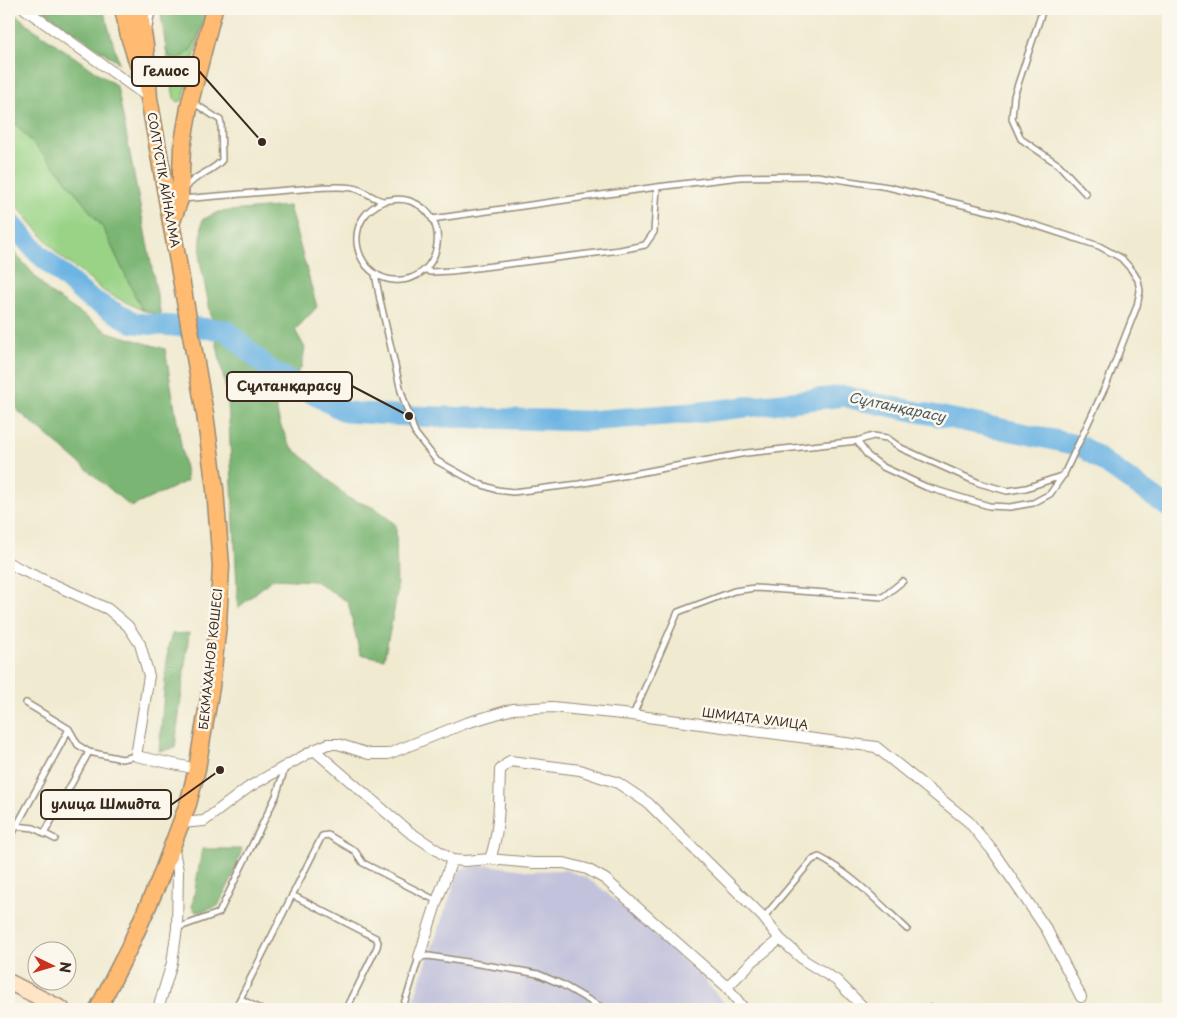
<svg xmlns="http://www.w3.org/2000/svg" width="1177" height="1018" font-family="'Playpen Sans',sans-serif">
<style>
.industrial{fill:#c2c2dc}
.green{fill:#99d386;stroke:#6a7e52}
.forest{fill:#7ab573;stroke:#5a7048}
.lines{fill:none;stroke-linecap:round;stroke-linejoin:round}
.river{stroke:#6cb4e3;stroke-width:21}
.lane-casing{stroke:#968a77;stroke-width:8}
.street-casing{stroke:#968a77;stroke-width:12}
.secondary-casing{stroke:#968a77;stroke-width:18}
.primary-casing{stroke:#968a77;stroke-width:19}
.lane{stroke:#fff;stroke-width:5}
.street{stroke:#fff;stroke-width:10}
.secondary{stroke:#ffe4c6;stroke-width:15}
.primary{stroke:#febb71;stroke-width:16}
.labels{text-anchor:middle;stroke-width:5;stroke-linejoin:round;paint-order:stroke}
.street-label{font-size:12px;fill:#3b2a1e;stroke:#fbf7ec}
.water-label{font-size:14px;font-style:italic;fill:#4c5a63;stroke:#fbf7ec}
.leader{fill:none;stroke:#3b2a1e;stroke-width:2}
.callout-dot{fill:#3b2a1e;stroke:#fbf7ec;stroke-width:2}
.callout{fill:#fbf7ec;stroke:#3b2a1e;stroke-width:2}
.callout-label{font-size:14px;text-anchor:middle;font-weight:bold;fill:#3b2a1e}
</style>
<rect width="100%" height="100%" fill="#fbf7ec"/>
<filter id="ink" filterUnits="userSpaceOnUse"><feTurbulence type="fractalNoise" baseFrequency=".02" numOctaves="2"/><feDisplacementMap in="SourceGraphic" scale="10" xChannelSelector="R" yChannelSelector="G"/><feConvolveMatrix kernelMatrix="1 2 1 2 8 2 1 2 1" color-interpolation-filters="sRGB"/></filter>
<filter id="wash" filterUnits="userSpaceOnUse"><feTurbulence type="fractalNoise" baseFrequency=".0096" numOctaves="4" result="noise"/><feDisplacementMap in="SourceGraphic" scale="20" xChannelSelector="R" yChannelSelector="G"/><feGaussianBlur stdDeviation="1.12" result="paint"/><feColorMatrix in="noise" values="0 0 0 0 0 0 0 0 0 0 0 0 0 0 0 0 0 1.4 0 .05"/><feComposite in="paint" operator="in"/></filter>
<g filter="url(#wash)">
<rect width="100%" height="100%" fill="#f0ead0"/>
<!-- industrial -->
<path class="industrial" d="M488,865L531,871L565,870L585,877L602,889L701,976L729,1009H410L460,869Z"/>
<!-- green -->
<path class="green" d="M203,23L183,100L178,102L174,98L166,49L170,57C190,62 197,37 203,23Z
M9,117L59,171L103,228L142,310L105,292L59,255L9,197Z"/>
<!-- forest -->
<path class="forest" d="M9,9L32,28L117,86L161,316L142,310L103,228L59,171L9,117Z
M42,9H103L119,63L44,11Z
M162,9H208C204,21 197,44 188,53C186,56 181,57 177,58C171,59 168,55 166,49L161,14Z
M289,206L317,307L295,330L305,348L301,368L275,400V405L280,424L290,446L315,467L348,498L375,508L396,525L397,593L394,611L384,659L360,654L348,602L315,581L272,579L238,608L228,400L200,261L202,220L218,212Z
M9,246L49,292L108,332L165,349L187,481L131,507L9,403Z
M189,633L175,748L159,751L168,647L172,634Z
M202,849H242L233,876L218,906L204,911L196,912L192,907Z"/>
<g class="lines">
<!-- river -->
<path class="river" d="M9,221L38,253L87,297L134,323L226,330L270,370L346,412L409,416L587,421L693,413L844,396L859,400L1022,433L1081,446L1168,507"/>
</g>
</g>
<g filter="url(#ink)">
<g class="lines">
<defs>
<path id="lane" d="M1043,9L1014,96L1012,119L1021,139L1059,165L1086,194
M149,28L150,20L153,9
M186,188C195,174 213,172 222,160L221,123L220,120L197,105L194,101
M182,199C218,196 253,193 288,190C310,189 332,185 353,188C363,189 376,201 384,201C386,201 389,200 391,200C397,199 404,199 410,201C455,216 441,284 394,280C364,278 347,243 363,218C368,210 376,205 384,201
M432,219L657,187L740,177L817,176L888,187L1001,214L1099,246L1121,258L1131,269L1138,280L1140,291L1137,306L1128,329L1107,383L1064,474L1050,494L1033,503L1010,507L989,506L926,487L883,467L868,456L857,441
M425,269L430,272L452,271L620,250L645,245L654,232L657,187
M375,274L380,300L401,391L409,416L415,433L437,461L477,483L497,490L513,492L579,484L746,453L857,441L873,436L887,438L901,448L979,483L1007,491L1026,488L1064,475
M26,703L69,729L78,745L89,752L122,759L136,756
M633,715L678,612L734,591L755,588L883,597L903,581
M16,826L34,828L55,839
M44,834L89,752
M9,840L69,729
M292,895L376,938L378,942L377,947L349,1004V1009
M764,917L812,860L819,857C852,874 880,904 907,929
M177,928L219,913L276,796L285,768
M241,999L260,1009
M930,1008L931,1009
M235,1009L322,836L328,835L355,851L363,863L367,865L437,901
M402,1009L409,990L419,957L429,956L522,971L538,974L561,984L599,1006L608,1009"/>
<path id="street" d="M25,9L149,98
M9,563L22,570L108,609L128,626L140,644L149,676L136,756L197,769
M314,750L408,831L452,860L465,861L490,859L533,863H564L587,869L605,879L727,987L744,1009
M181,823L204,821L249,787L314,750L328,744H338L369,754H388L466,723L513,709L552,707L632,715L876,747L969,822L992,850L1047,930L1081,997
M490,859C500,831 499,800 500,770L510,761L580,770L618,783L648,803L763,917L780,939L805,961L836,980L865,1009
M419,957L437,901L452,860
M727,987L754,960L780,939
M158,1009L172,963L177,928L178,871L173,846"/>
<path id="secondary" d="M9,982L62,1009"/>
<path id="primary" d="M123,9L129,36L141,74
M171,224L180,199L182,148L190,102L214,9
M98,1009L129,948L159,881L188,804L197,769L202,739L211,687L218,624L221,566L215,489L205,414L149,98L145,45L139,9"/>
</defs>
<!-- lane casing -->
<use href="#lane" class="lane-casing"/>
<!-- street casing -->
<use href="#street" class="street-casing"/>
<!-- secondary casing -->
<use href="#secondary" class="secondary-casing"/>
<!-- primary casing -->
<use href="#primary" class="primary-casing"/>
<!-- lane -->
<use href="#lane" class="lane"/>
<!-- street -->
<use href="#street" class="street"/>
<!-- secondary -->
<use href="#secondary" class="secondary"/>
<!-- primary -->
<use href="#primary" class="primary"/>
</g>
</g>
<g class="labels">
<!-- street labels -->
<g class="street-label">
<text transform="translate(163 180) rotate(80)" y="4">СОЛТҮСТІК АЙНАЛМА</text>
<text transform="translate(211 659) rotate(-84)" y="4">БЕКМАХАНОВ КӨШЕСІ</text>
<text transform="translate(755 719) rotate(7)" y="4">ШМИДТА УЛИЦА</text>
</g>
<!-- water labels -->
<g class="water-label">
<text transform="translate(897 407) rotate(12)" y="5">Сұлтанқарасу</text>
</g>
</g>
<!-- callouts -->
<path class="leader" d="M262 142L199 71M409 416L352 386M220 770L171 805"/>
<g class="callout-dot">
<circle cx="262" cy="142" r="5"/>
<circle cx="409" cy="416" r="5"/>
<circle cx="220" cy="770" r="5"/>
</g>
<g class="callout">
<rect x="132" y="57" width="67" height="29" rx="5"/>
<rect x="227" y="372" width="125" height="29" rx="5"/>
<rect x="41" y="790" width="130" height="29" rx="5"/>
</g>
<g class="callout-label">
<text x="166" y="76">Гелиос</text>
<text x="289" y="391">Сұлтанқарасу</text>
<text x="106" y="809">улица Шмидта</text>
</g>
<!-- margin -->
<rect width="1177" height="1018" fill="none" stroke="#fbf7ec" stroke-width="30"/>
<!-- north arrow -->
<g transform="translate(52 966) rotate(95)"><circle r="24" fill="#fbf7ec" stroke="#aea59a"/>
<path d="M0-4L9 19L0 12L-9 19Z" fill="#c8321e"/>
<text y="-8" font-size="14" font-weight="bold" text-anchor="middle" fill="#3b2a1e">N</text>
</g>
</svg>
